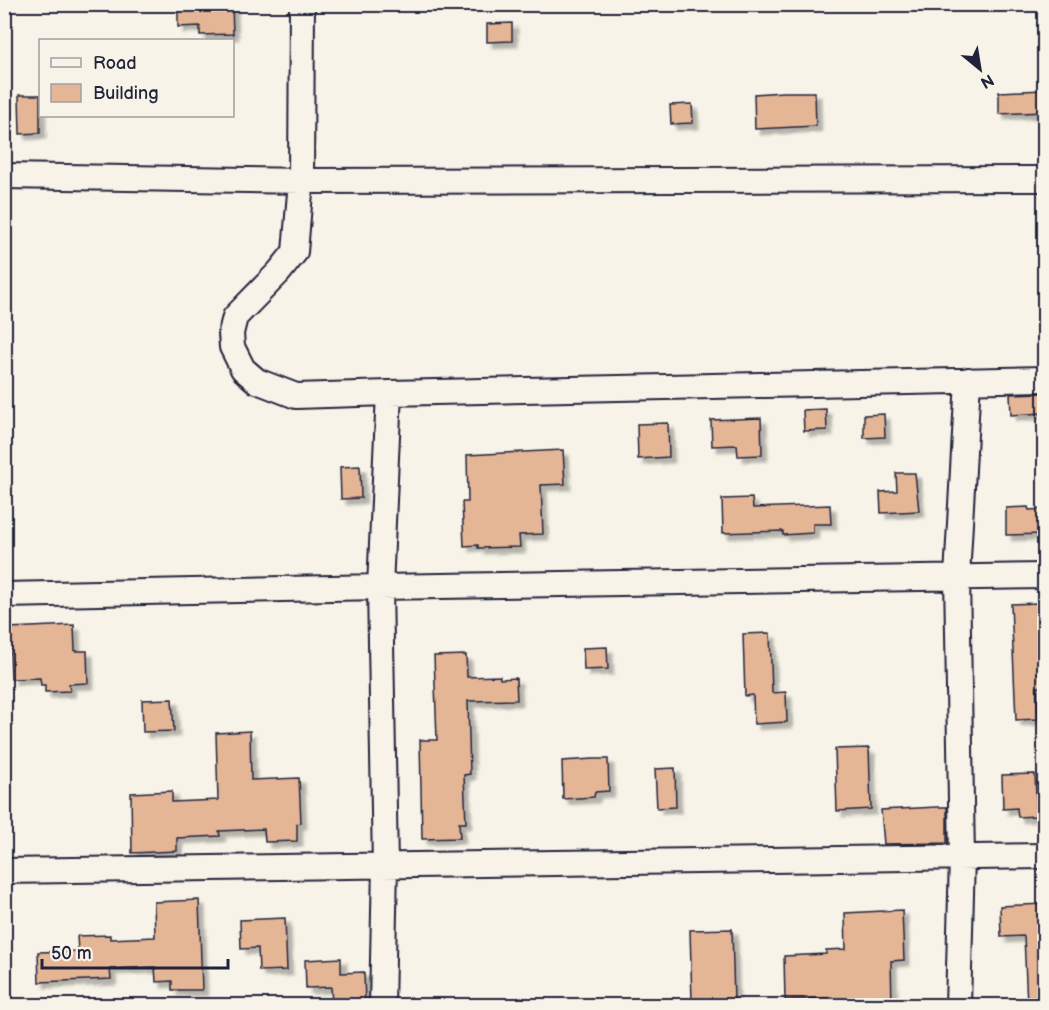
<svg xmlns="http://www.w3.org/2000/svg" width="1049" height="1010" font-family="'Balsamiq Sans',sans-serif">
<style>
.building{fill:#e5b696;stroke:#22223b;stroke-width:1.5;filter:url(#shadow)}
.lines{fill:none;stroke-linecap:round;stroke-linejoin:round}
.street-casing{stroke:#22223b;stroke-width:28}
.street{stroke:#f7f3e8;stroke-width:24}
</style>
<defs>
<filter id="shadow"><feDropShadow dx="5.5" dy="5.5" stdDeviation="1.5" flood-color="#0004"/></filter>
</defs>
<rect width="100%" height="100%" fill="#f7f3e8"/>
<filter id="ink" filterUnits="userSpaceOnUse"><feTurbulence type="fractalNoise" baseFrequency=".0167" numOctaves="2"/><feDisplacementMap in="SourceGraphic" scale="12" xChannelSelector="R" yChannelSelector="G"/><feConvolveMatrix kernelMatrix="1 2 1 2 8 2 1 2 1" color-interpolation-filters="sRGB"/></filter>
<g filter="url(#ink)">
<!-- building -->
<path class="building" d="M178,4H232L233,34L200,35V26L178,27Z
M512,23V41L487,42V24Z
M1044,90V112L999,114V92Z
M783,92H815L816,126L755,129L754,94Z
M19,95H40V133L20,134Z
M692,104L693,123L671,124L670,105Z
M1044,393V413L1011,415L1010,394Z
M826,409L827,430L804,431L803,410Z
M884,414L885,437L864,438V415Z
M761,418L762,455L738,456L737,445L712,446L711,420Z
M668,423L669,457L638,459L637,424Z
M563,450L565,484L541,485L543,534L519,535L520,547L478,548V545L464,546L462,502H468L467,455Z
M360,466L361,498L341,499L340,467Z
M896,473H915L919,511L881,513L880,492L897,491Z
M752,498L753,508L830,505L831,524H813V533L783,535V531L723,533L722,499Z
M1028,507L1029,510L1044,509V534L1006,535V508Z
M1039,603L1041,654L1044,653V687H1037L1038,719L1016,720L1011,604Z
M74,625L75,651H87L88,683L69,684L70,691L45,692V685H41L40,678L11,679L9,628Z
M770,633L772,693L786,692L787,722L754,724L753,695L745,696L743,634Z
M607,647L608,669L584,670L583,648Z
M466,655L467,677L500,676V679L516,678L517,700L468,701L470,774L464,775L466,823H459L460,838L422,839L420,740H437L434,656Z
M172,699L174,731L143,732L142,700Z
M250,731L251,780L299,778L301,823L297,824V841L265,842L264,829L219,831L220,836L177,838V851L132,853L131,793L172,791V802L218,800L216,733Z
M869,748L871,809L837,811L835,749Z
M593,759H608L609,791L595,792L594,797L563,799L562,761Z
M675,768L676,807L657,808L655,769Z
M1035,774L1037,816L1018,817L1017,808L1003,809L1002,775Z
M937,807H947V843L884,844L881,810Z
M199,900L202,990H172V981L156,982L155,967L110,969L111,979L39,982L38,952L78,951L77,936L110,935V939L155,937L154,902Z
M1044,904V1005H1027L1024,936L1001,937L1000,906Z
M902,910L904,960L891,961L892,1005H828V998L785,1000L784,956L826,954V950L846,949L845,913Z
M285,918L287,970L259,971L258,948L241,949L240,920Z
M732,929L734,1000L692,1002L690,930Z
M341,958V973L364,972L365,1005H332L331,987L306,988L305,960Z"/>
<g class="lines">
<defs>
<path id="street" d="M302,4L301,181L295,252L279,272L235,317L231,333L232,347L243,369L257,381L296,396L389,393L380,587L385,866L382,1006
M4,176L301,181L1044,179
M389,393L1044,379
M4,595L380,587L1044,576
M4,871L1044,856
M958,1006L962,857L957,577L968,380"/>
</defs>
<!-- street casing -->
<use href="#street" class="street-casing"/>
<!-- street -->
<use href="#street" class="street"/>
</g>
</g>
<!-- margin -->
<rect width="1049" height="1010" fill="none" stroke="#f7f3e8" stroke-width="24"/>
<rect x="12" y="12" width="1025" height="986" fill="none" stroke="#22223b" stroke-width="2" filter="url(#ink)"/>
<!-- legend -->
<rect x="39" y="39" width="195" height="78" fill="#f7f3e8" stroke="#a29fa3" stroke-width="1.5"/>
<rect x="51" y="58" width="30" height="9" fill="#f7f3e8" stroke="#a29fa3" stroke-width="1.5"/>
<text x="93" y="69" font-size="18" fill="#22223b">Road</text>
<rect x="51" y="84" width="30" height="18" fill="#e5b696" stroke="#a29fa3" stroke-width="1.5"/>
<text x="93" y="99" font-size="18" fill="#22223b">Building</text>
<!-- north arrow -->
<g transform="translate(980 69) rotate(150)" stroke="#f7f3e8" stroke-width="4.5" paint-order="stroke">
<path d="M0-4.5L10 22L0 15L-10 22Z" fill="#22223b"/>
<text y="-9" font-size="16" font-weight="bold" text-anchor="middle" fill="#22223b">N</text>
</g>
<!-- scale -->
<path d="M42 959v9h186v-9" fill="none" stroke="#22223b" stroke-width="3"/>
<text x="51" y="959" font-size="18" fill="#22223b" stroke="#f7f3e8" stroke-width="4.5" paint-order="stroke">50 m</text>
</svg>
